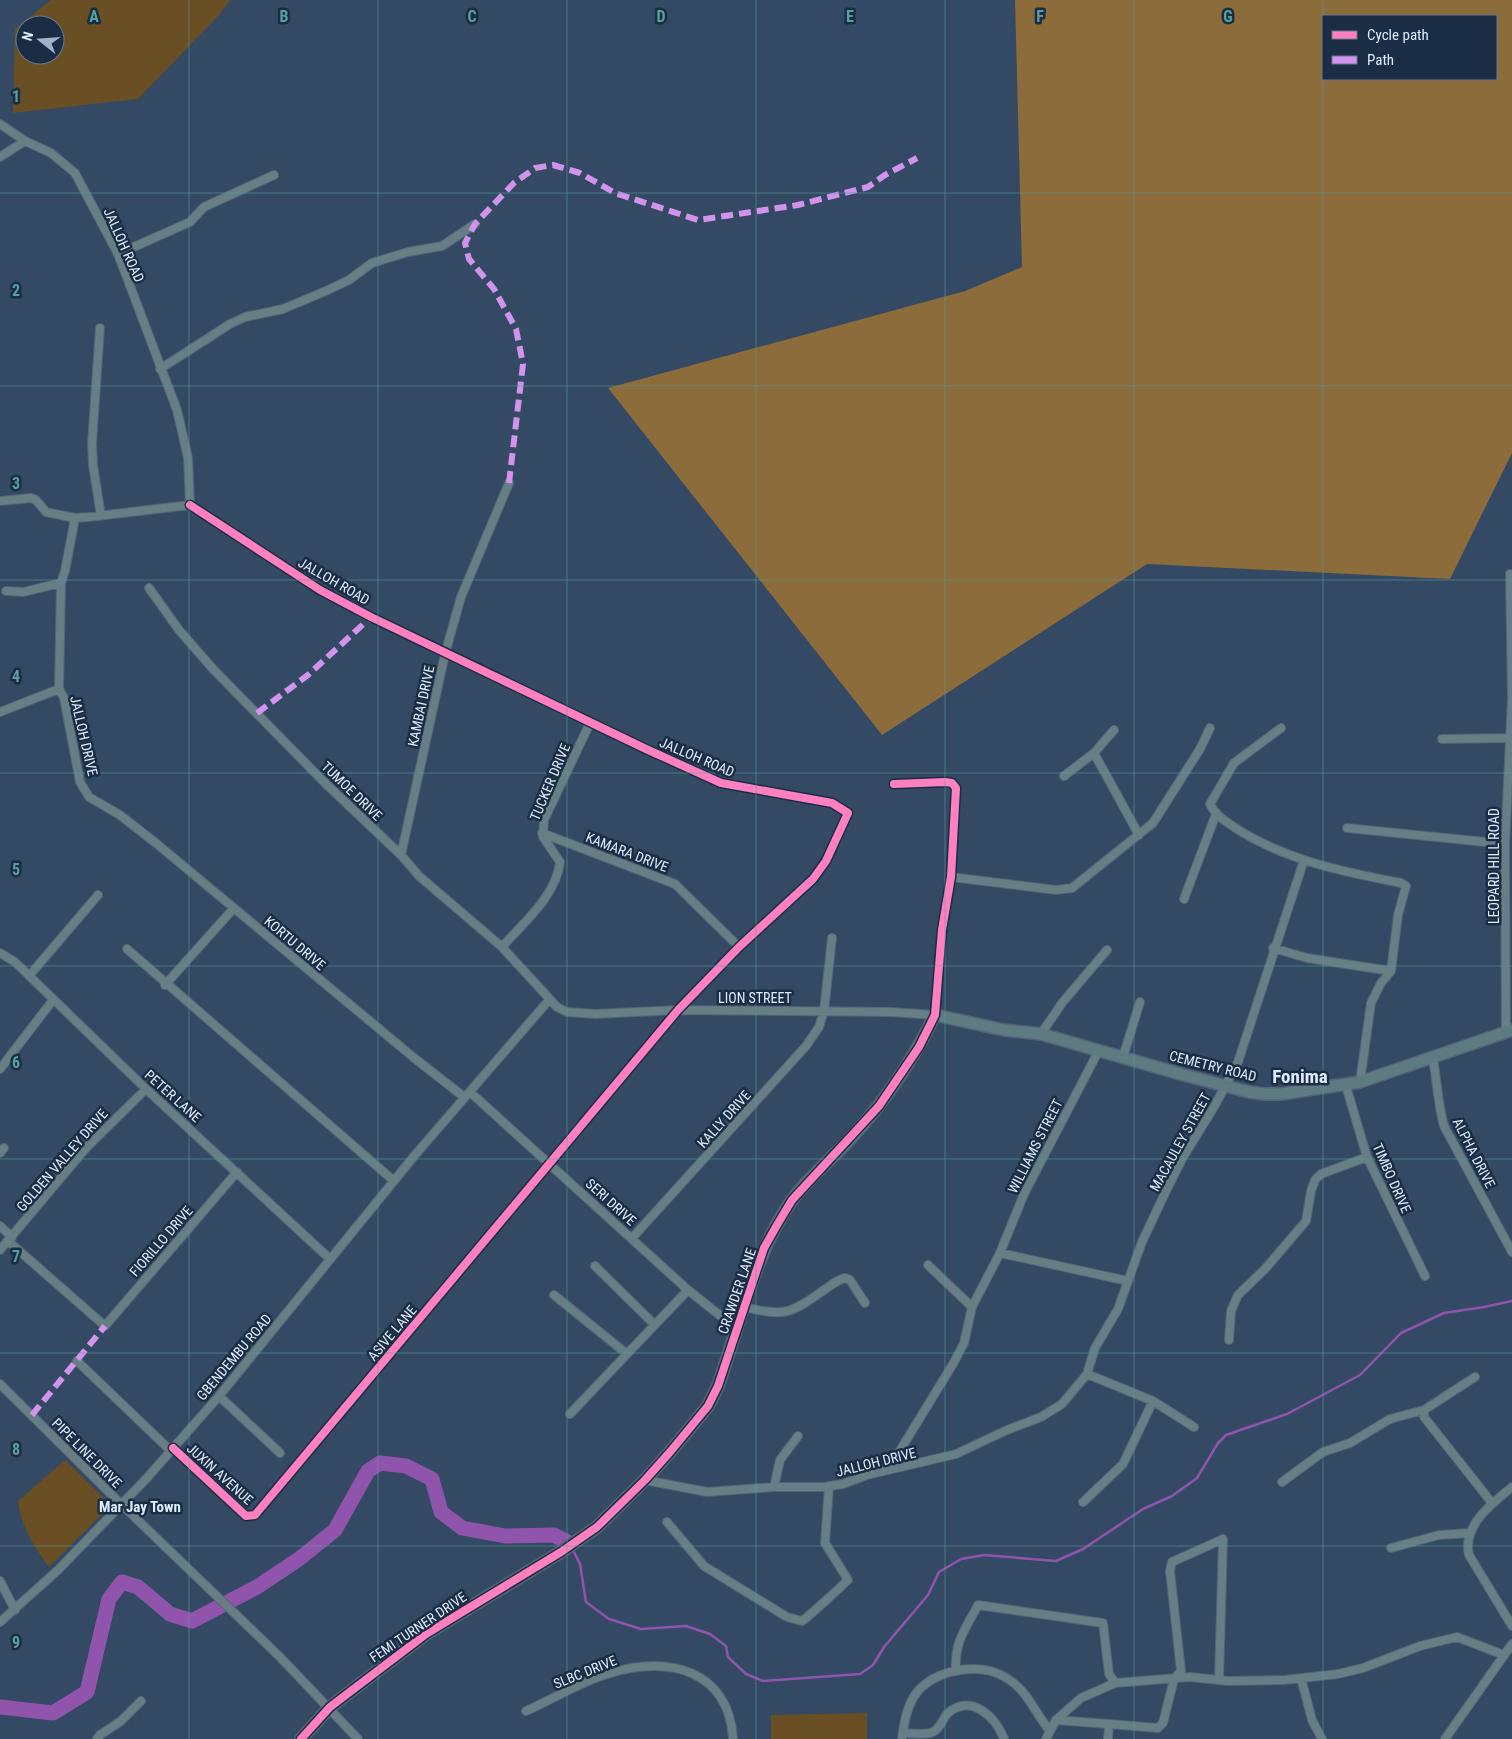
<svg xmlns="http://www.w3.org/2000/svg" width="1512" height="1739" font-family="'Roboto Condensed',sans-serif">
<style>
.green{fill:#694f23;fill-rule:evenodd}
.forest{fill:#8b6c3a;fill-rule:evenodd}
.lines{fill:none;stroke-linecap:round;stroke-linejoin:round}
.stream{stroke:#9054ad;stroke-width:2.5}
.river{stroke:#9054ad;stroke-width:15}
.street-casing{stroke:#536478;stroke-width:10}
.secondary-casing{stroke:#536478;stroke-width:14}
.street{stroke:#677e84;stroke-width:8}
.secondary{stroke:#5d7b81;stroke-width:11}
.quiet{stroke:#d193ec;stroke-width:6;stroke-dasharray:12 6;stroke-linecap:butt}
.cycleway-casing{stroke:#1b2d44;stroke-width:11}
.cycleway{stroke:#ff80c0;stroke-width:8}
.grid{fill:none;stroke:#579fa0;stroke-width:1;stroke-opacity:0.55}
.labels{text-anchor:middle;stroke-width:5;stroke-linejoin:round;paint-order:stroke}
.street-label{font-size:14px;fill:#deecfe;stroke:#1b2d44}
.neighbourhood-label{font-size:15px;font-weight:bold;fill:#deecfe;stroke:#1b2d44}
.district-label{font-size:19px;font-weight:bold;fill:#deecfe;stroke:#1b2d44}
.grid-label{font-size:16px;text-anchor:middle;font-weight:bold;fill:#579fa0;stroke:#1b2d44;stroke-width:5;stroke-linejoin:round;paint-order:stroke}
</style>
<rect width="100%" height="100%" fill="#334964"/>
<!-- green -->
<path class="green" d="M51,0H230L220,14L138,99L13,113L15,29ZM25,25H55V55H25Z
M65,1460L111,1505L49,1567C33,1546 22,1528 18,1501Z
M867,1713V1739H771V1715Z"/>
<!-- forest -->
<path class="forest" d="M1015,0H1512V453L1450,579L1147,564L882,735L608,388L965,291L1022,267ZM1323,16H1496V79H1323Z"/>
<g class="lines">
<!-- stream -->
<path class="stream" d="M572,1548L580,1564L586,1602L609,1619L641,1629L686,1626L710,1634L726,1646L728,1657L746,1674L763,1681L860,1674L873,1665L884,1647L928,1595L939,1572L961,1559L984,1555L1056,1561L1083,1549L1143,1509L1172,1496L1197,1478L1218,1443L1226,1435L1287,1414L1360,1375L1401,1333L1444,1313L1484,1307L1512,1301"/>
<!-- river -->
<path class="river" d="M0,1707L53,1713L87,1692L109,1599L122,1582L138,1587L170,1614L192,1621L257,1587L299,1559L335,1530L368,1471L380,1463L406,1466L432,1479L441,1512L462,1528L505,1536L554,1535L571,1544"/>
<defs>
<path id="street" d="M0,124L25,141L51,153L75,173L118,254L177,410L188,458L190,505
M0,157L25,141
M118,254L190,222L204,207L274,175
M100,328L92,443L93,465L101,516
M160,369L230,324L245,317L283,309L328,290L349,280L372,263L408,252L442,246L475,224
M0,501L31,498L36,500L46,512L75,518L89,517L190,505
M1510,574L1512,697
M149,588L179,630L213,669L324,782L401,855L419,876L502,947L557,1007L567,1012L595,1014L678,1010L891,1012L935,1015L942,930L951,877L956,788L952,783L945,782L894,784
M6,591L23,592L61,583
M59,689L61,583L65,571L75,518
M0,712L59,689L64,698L80,782L89,797L120,815L157,844L413,1057L464,1097
M1281,728L1234,763L1210,804C1215,815 1224,820 1234,827C1284,860 1344,872 1401,883L1406,886L1398,915L1391,971L1381,983L1371,1003L1360,1082
M1442,739L1510,738
M1094,753L1139,835
M1064,776L1094,753L1114,730
M1347,828L1505,844
M542,833L675,884L739,947
M401,855L445,654L461,597L509,483
M951,877L1056,890L1072,888L1153,823L1200,749L1210,728
M1184,899L1216,814
M502,947C524,922 556,896 560,862L543,837L544,820L590,723
M1273,948L1307,958L1391,971
M127,949L394,1181
M0,953L15,962L146,1089L330,1259
M29,976L98,895
M165,985L234,908
M1506,1033L1505,844L1512,699
M1041,1034L1062,1003L1107,950
M1123,1057L1140,1002
M1433,1059C1437,1081 1438,1105 1444,1126L1512,1252
M0,1069L53,1000
M1346,1086L1367,1157L1425,1276
M470,1092L688,1290L737,1329
M0,1153L4,1148
M0,1226L12,1237
M633,1237L806,1046L819,1027L824,1011L832,938
M8,1241L105,1326L237,1172
M0,1250L86,1148L146,1089
M1000,1253L1128,1281
M928,1265L972,1307
M595,1266L655,1325
M554,1295L627,1354L688,1290
M745,1307C781,1317 791,1314 821,1292C829,1287 836,1280 845,1278L850,1280L865,1303
M1229,1340L1231,1311L1238,1295L1265,1269L1306,1221L1311,1191L1315,1180L1321,1174L1367,1157
M77,1361L171,1451
M1087,1374L1153,1401L1194,1427
M1475,1377L1424,1410V1417L1492,1503
M0,1384L121,1504L279,1656L358,1739
M219,1396L280,1453
M570,1414L627,1354
M173,1448L246,1516L255,1515L678,1010L739,947L813,879L826,861L848,813L832,803L721,783L646,749L371,617L320,590L190,505
M888,1470L953,1364L964,1343L972,1307L1000,1253L1024,1194L1098,1052
M645,1480L707,1492L774,1487H824L843,1484L867,1475L956,1454L1007,1430L1041,1417L1062,1404L1087,1374L1095,1348L1118,1309L1142,1242L1165,1193L1182,1159L1214,1107L1238,1062L1304,860
M1282,1482L1323,1452L1350,1443L1390,1419L1424,1410
M774,1487L780,1460L798,1436
M1512,1487C1492,1503 1462,1526 1469,1555L1512,1626
M1083,1502L1123,1464L1153,1401
M667,1522L704,1566L787,1617L802,1621C806,1619 844,1584 848,1580L825,1543L829,1486
M1391,1548L1439,1535L1469,1533
M0,1581L15,1610
M0,1622L58,1570L146,1479L219,1396L415,1155L549,1000
M956,1671C954,1642 965,1630 978,1605L1103,1623L1109,1674L1115,1683
M1301,1678L1312,1720L1322,1739
M526,1711C554,1699 581,1681 611,1673C668,1655 729,1670 733,1739
M1056,1720L1109,1724L1108,1739
M1109,1724L1158,1728L1163,1723L1174,1679L1181,1671L1170,1571L1172,1562L1223,1539L1219,1680
M903,1733C911,1733 922,1735 930,1733C940,1731 942,1719 948,1713C971,1693 996,1717 1004,1739
M97,1739L100,1735L121,1721L141,1701
M902,1739C904,1721 908,1698 923,1686C942,1669 981,1663 1003,1676C1027,1688 1034,1712 1050,1731
M1046,1739L1056,1720L1081,1698L1115,1683L1190,1677L1228,1681L1284,1680L1338,1674L1363,1668L1420,1646L1457,1637L1504,1655
M1445,1739L1512,1644"/>
<path id="secondary" d="M301,1739L330,1707L426,1634L561,1552L597,1527L645,1480L670,1452L708,1406L718,1386C739,1326 755,1252 792,1200C809,1177 833,1158 852,1137C886,1100 913,1060 935,1015L1004,1030L1041,1034L1184,1075L1249,1092L1264,1094H1281L1360,1082L1512,1030"/>
</defs>
<!-- street casing -->
<use href="#street" class="street-casing"/>
<!-- secondary casing -->
<use href="#secondary" class="secondary-casing"/>
<!-- street -->
<use href="#street" class="street"/>
<!-- secondary -->
<use href="#secondary" class="secondary"/>
<!-- quiet -->
<path class="quiet" d="M509,483L523,364L516,329L494,289L469,259L465,243L475,224L514,183L535,168L553,165L580,173L615,193L698,220L798,205L868,187L885,175L917,158
M257,713L308,675L371,617
M32,1415L105,1326"/>
<defs>
<path id="cycleway" d="M173,1448L246,1516L255,1515L678,1010L739,947L813,879L826,861L848,813L832,803L721,783L646,749L371,617L320,590L190,505
M301,1739L330,1707L426,1634L561,1552L597,1527L645,1480L670,1452L708,1406L718,1386L764,1248L777,1225L792,1200L879,1106L919,1047L935,1015L942,930L951,877L956,788L952,783L945,782L894,784"/>
</defs>
<!-- cycleway casing -->
<use href="#cycleway" class="cycleway-casing"/>
<!-- cycleway -->
<use href="#cycleway" class="cycleway"/>
</g>
<!-- grid -->
<path class="grid" d="M189,0V1739M378,0V1739M567,0V1739M756,0V1739M945,0V1739M1134,0V1739M1323,0V1739M0,193H1512M0,386H1512M0,580H1512M0,773H1512M0,966H1512M0,1159H1512M0,1353H1512M0,1546H1512"/>
<g class="labels">
<!-- street labels -->
<g class="street-label">
<text transform="translate(124 245) rotate(66)" y="5">JALLOH ROAD</text>
<text transform="translate(334 581) rotate(30)" y="5">JALLOH ROAD</text>
<text transform="translate(421 706) rotate(-78)" y="5">KAMBAI DRIVE</text>
<text transform="translate(84 736) rotate(77)" y="5">JALLOH DRIVE</text>
<text transform="translate(697 757) rotate(23)" y="5">JALLOH ROAD</text>
<text transform="translate(550 782) rotate(-67)" y="5">TUCKER DRIVE</text>
<text transform="translate(352 791) rotate(44)" y="5">TUMOE DRIVE</text>
<text transform="translate(627 852) rotate(21)" y="5">KAMARA DRIVE</text>
<text transform="translate(1494 866) rotate(-90)" y="5">LEOPARD HILL ROAD</text>
<text transform="translate(295 943) rotate(40)" y="5">KORTU DRIVE</text>
<text x="755" y="1003">LION STREET</text>
<text transform="translate(1213 1066) rotate(14)" y="5">CEMETRY ROAD</text>
<text transform="translate(173 1096) rotate(42)" y="5">PETER LANE</text>
<text transform="translate(724 1119) rotate(-48)" y="5">KALLY DRIVE</text>
<text transform="translate(1180 1142) rotate(-61)" y="5">MACAULEY STREET</text>
<text transform="translate(1035 1146) rotate(-63)" y="5">WILLIAMS STREET</text>
<text transform="translate(1474 1153) rotate(63)" y="5">ALPHA DRIVE</text>
<text transform="translate(62 1160) rotate(-49)" y="5">GOLDEN VALLEY DRIVE</text>
<text transform="translate(1392 1178) rotate(66)" y="5">TIMBO DRIVE</text>
<text transform="translate(611 1202) rotate(42)" y="5">SERI DRIVE</text>
<text transform="translate(161 1241) rotate(-49)" y="5">FIORILLO DRIVE</text>
<text transform="translate(737 1291) rotate(-71)" y="5">CRAWDER LANE</text>
<text transform="translate(392 1333) rotate(-50)" y="5">ASIVE LANE</text>
<text transform="translate(234 1357) rotate(-50)" y="5">GBENDEMBU ROAD</text>
<text transform="translate(87 1453) rotate(45)" y="5">PIPE LINE DRIVE</text>
<text transform="translate(876 1462) rotate(-14)" y="5">JALLOH DRIVE</text>
<text transform="translate(220 1474) rotate(42)" y="5">JUXIN AVENUE</text>
<text transform="translate(418 1627) rotate(-34)" y="5">FEMI TURNER DRIVE</text>
<text transform="translate(585 1672) rotate(-22)" y="5">SLBC DRIVE</text>
</g>
<!-- neighbourhood labels -->
<g class="neighbourhood-label">
<text x="140" y="1512">Mar Jay Town</text>
</g>
<!-- district labels -->
<g class="district-label">
<text x="1300" y="1083">Fonima</text>
</g>
</g>
<g class="grid-label">
<text x="94" y="22">A</text>
<text x="284" y="22">B</text>
<text x="472" y="22">C</text>
<text x="661" y="22">D</text>
<text x="850" y="22">E</text>
<text x="1040" y="22">F</text>
<text x="1228" y="22">G</text>
<text x="16" y="102">1</text>
<text x="16" y="296">2</text>
<text x="16" y="489">3</text>
<text x="16" y="682">4</text>
<text x="16" y="875">5</text>
<text x="16" y="1068">6</text>
<text x="16" y="1262">7</text>
<text x="16" y="1455">8</text>
<text x="16" y="1648">9</text>
</g>
<!-- legend -->
<rect x="1322" y="15" width="175" height="65" fill="#1b2d44" stroke="#69798e"/>
<rect x="1332" y="31" width="25" height="8" fill="#ff80c0" stroke="#69798e"/>
<text x="1367" y="40" font-size="15" fill="#deecfe">Cycle path</text>
<rect x="1332" y="56" width="25" height="8" fill="#d193ec" stroke="#69798e"/>
<text x="1367" y="65" font-size="15" fill="#deecfe">Path</text>
<!-- north arrow -->
<g transform="translate(40 40) rotate(287)"><circle r="24" fill="#1b2d44" stroke="#69798e"/>
<path d="M0-4L9 19L0 12L-9 19Z" fill="#a2b3c8"/>
<text y="-8" font-size="14" font-weight="bold" text-anchor="middle" fill="#deecfe">N</text>
</g>
</svg>
